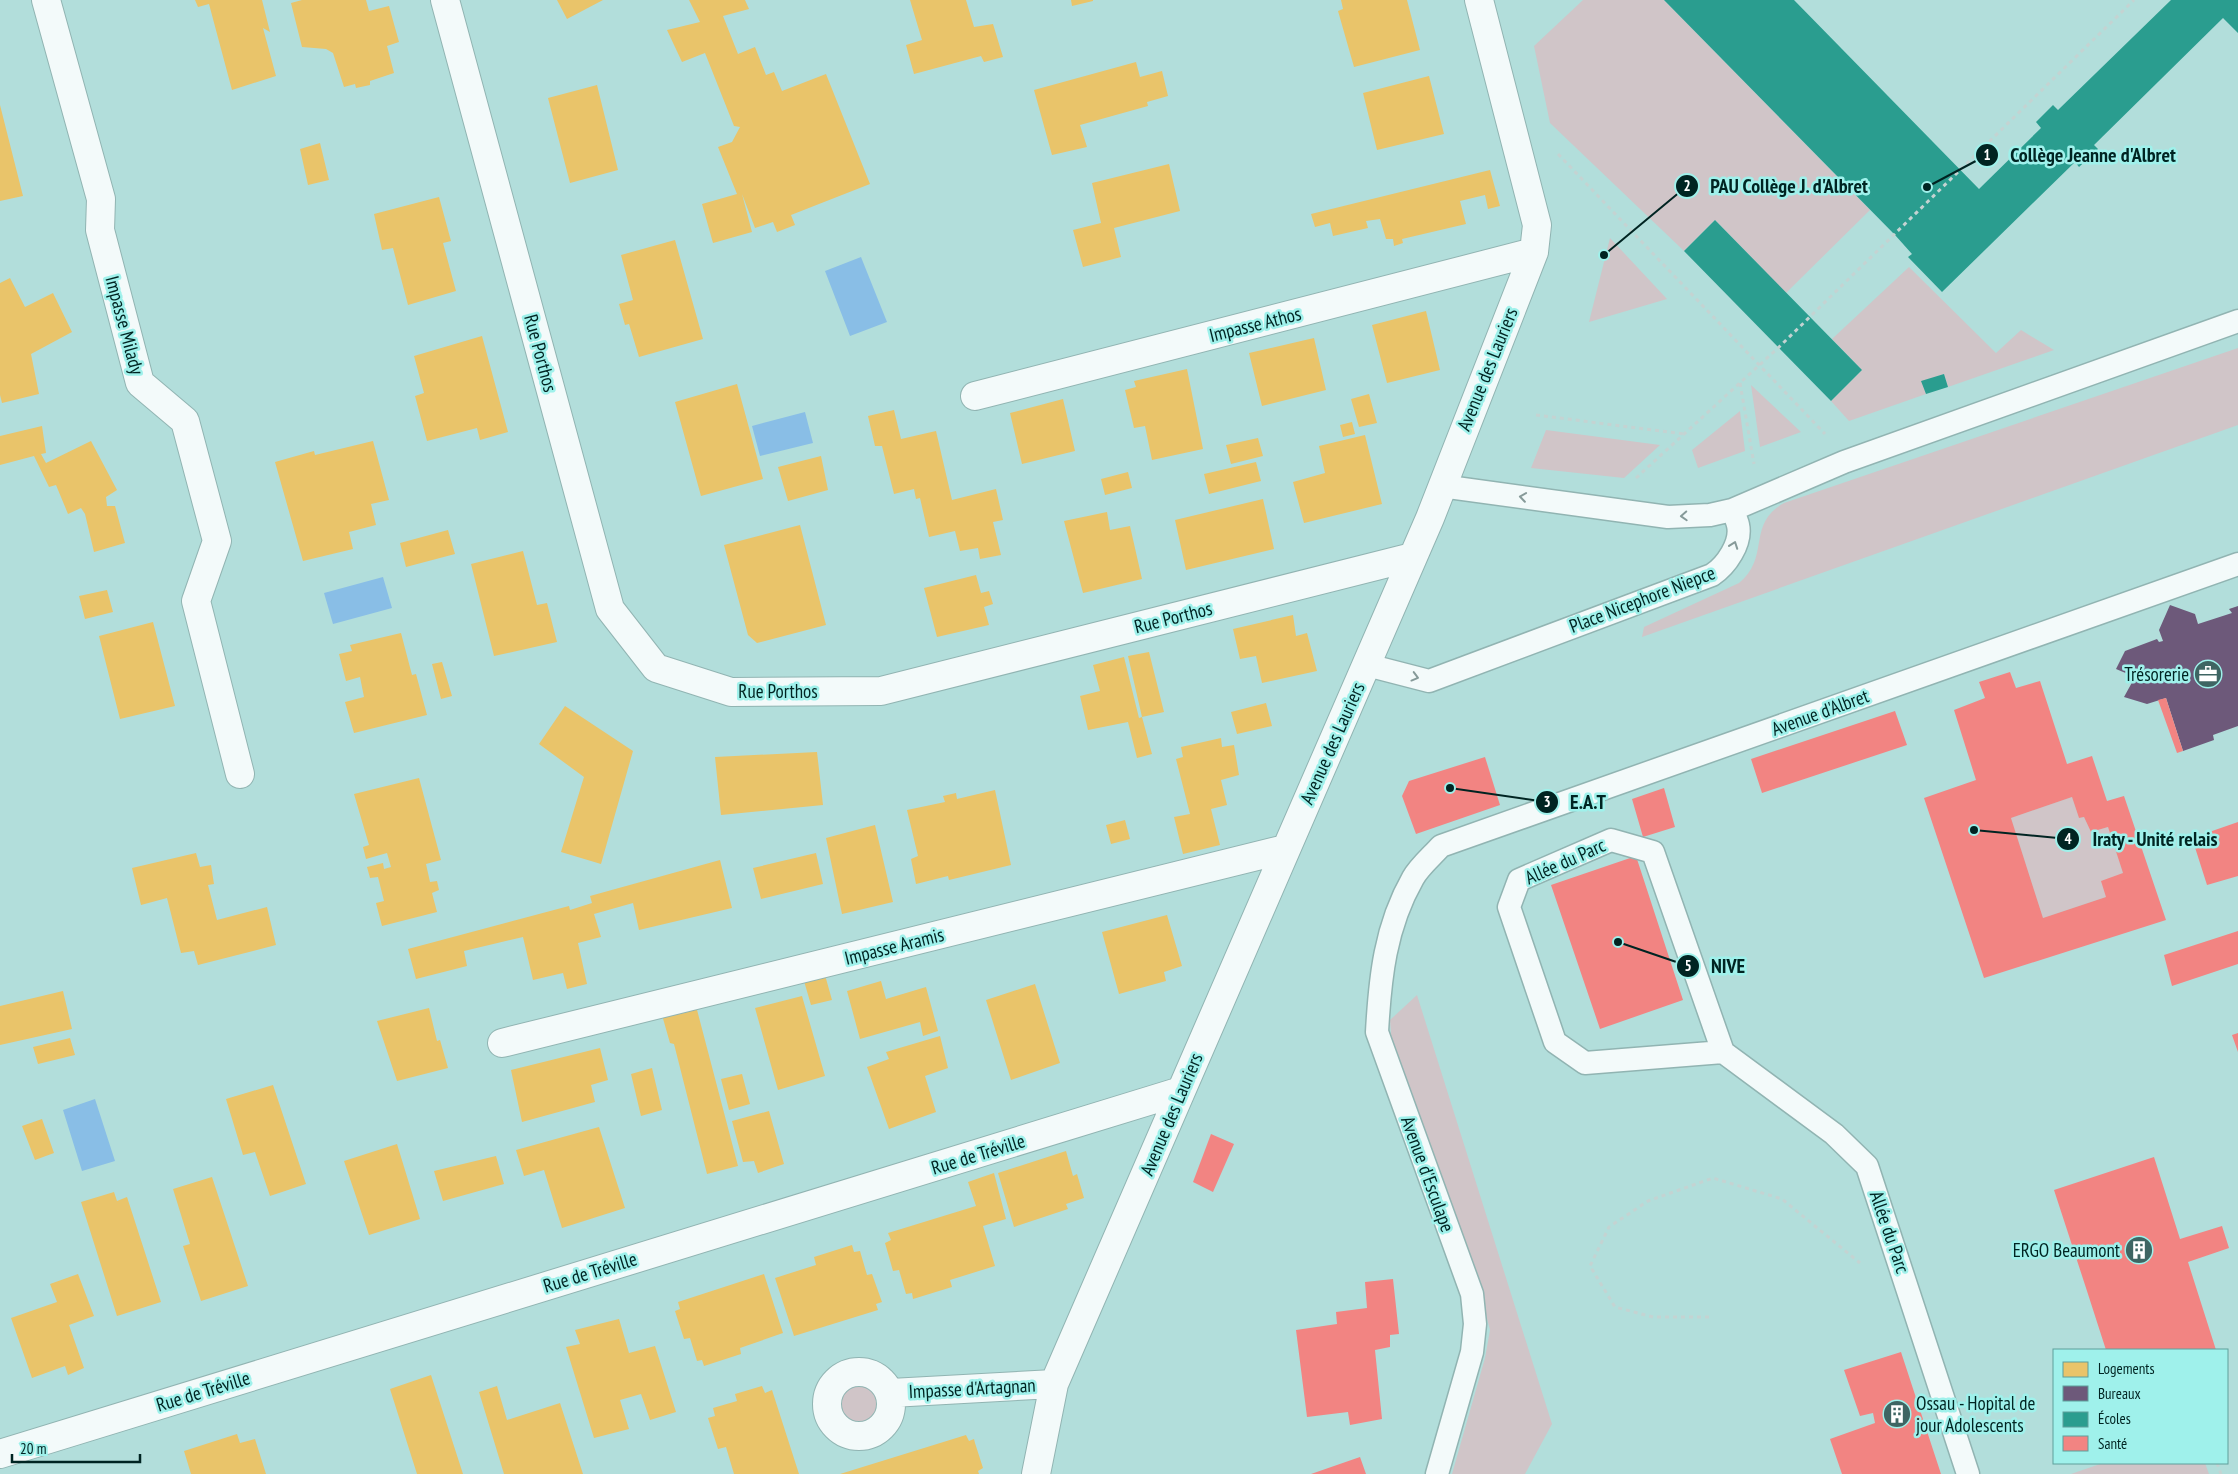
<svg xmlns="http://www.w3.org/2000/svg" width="2238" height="1474" font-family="'PT Sans Narrow',sans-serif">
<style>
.green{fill:#d0c5c8}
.water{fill:#89bee6}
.homes{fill:#e9c46a}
.offices{fill:#6d597a}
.schools{fill:#2a9d8f}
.health{fill:#f28482;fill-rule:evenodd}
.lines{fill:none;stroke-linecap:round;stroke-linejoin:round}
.lane-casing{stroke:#91b4b2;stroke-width:25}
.street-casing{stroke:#91b4b2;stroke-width:30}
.path{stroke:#c4d3d2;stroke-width:3;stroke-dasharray:4 4;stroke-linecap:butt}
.lane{stroke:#f3fafa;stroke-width:22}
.street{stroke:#f3fafa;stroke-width:28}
.oneway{stroke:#869a99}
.labels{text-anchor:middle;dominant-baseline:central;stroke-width:5;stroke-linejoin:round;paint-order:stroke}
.street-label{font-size:19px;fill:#002422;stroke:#9ff1eb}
.poi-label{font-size:19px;fill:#002422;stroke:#9ff1eb;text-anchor:end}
.leader{fill:none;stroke:#002422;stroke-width:2}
.callout-dot{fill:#002422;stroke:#9ff1eb;stroke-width:2}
.mark-label{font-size:15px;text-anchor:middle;font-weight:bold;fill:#fff}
.callout-label{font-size:20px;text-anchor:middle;font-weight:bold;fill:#002422;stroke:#9ff1eb;stroke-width:5;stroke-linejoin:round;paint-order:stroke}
</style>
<rect width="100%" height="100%" fill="#b2dedb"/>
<!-- green -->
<path class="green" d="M1583 0H1664L1870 210 1786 293 1715 220 1684 251 1550 123 1534 46Z
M1610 238 1667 299 1589 322Z
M1909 267 1996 353 2021 330 2054 350 1948 387 1944 374 1922 382 1926 394 1849 421 1831 401 1862 370 1832 339Z
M2238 348V425L1642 637 1644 627 1739 583C1771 557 1746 524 1784 503Z
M1751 385 1801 432 1760 447Z
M1740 411 1745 451 1698 468 1692 450Z
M1546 430 1660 445 1624 478 1531 468Z
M2072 797 2079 818 2084 817 2091 832 2108 827 2123 873 2106 897 2043 918 2011 818Z
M1417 995 1552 1424 1525 1474H1452L1485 1358 1490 1330 1483 1303 1392 1047 1390 1020Z
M837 1404a22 22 0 1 1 44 0a22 22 0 1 1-44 0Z
M2103 1463H2205L2209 1474H2071Z"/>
<!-- water -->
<path class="water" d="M861 257 887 322 850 336 825 271Z
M805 412 813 443 760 456 752 426Z
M383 577 392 608 333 624 324 593Z
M95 1099 115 1161 82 1171 63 1110Z"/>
<!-- homes -->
<path class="homes" d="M195 0H262L270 32 263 28 276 76 232 90 209 4 198 7Z
M302 0H366L369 11 389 6 399 42 387 46 394 73 370 81V85L356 88 355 84 344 87 333 53 326 49 302 47 291 3Z
M557 0H603L567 19Z
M689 0H745L749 9 723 16 738 54 755 47 766 75 774 72 782 91 826 74 870 184 791 215 795 225 777 232 773 222 755 228 742 194 752 232 713 243 702 204 737 194 718 147 732 142 740 127 734 126 705 53 682 62 667 30 700 22Z
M910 0H966L974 27 993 24 1003 57 984 62 981 56 914 74 906 45 922 40Z
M1071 0H1093V1L1072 6Z
M1341 0H1407L1420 50 1354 67 1338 11 1343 9Z
M1136 62 1140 77 1162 71 1168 96 1147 102 1148 106 1080 125 1087 147 1052 155 1034 90Z
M1429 76 1444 134 1377 150 1363 93Z
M597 85 618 170 570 183 548 98Z
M0 105 23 196 0 201Z
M320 143 329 180 308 185 300 149Z
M1169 164 1180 211 1114 228 1121 257 1083 267 1073 230 1101 223 1092 183Z
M1490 170 1500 206 1488 209 1485 195 1460 201 1466 224 1402 239 1403 243 1394 246 1393 239H1386L1380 219 1366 221 1368 228 1333 236 1330 223 1315 227 1311 214Z
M439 197 451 241 443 243 456 291 408 305 393 248 382 250 374 214Z
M675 240 703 339 639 357 629 324 625 325 619 304 633 300 621 255Z
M10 278 25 307 53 293 72 332 31 354 39 394 2 403 0 395V283Z
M1426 311 1440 370 1387 383 1372 325Z
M482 336 508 432 480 440 477 428 427 441 415 396 424 393 414 356Z
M1314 338 1326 390 1262 406 1249 353Z
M1187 369 1203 449 1152 460 1145 426 1134 428 1125 390 1136 387 1134 381Z
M737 384 763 479 701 496 675 402Z
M1369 394 1377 423 1359 427 1351 399Z
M1063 399 1075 451 1022 464 1010 413Z
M894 410 901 439 936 431 952 500 996 489 1003 520 993 522 1001 555 980 559 978 548 960 551 955 531 929 537 920 498 916 499 914 489 894 494 882 446H875L868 416Z
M1352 422 1355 434 1343 437 1340 425Z
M42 426 46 453 41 454 46 463 91 441 117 490 106 497 107 506H115L125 543 94 552 85 514 81 508 68 514 56 485 49 487 34 456 0 465V436Z
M1365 435 1382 504 1304 523 1293 482 1325 473 1319 446Z
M1258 438 1263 456 1231 464 1226 445Z
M373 441 389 500 371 504 376 525 349 532 353 549 303 561 275 462 314 451 315 455Z
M821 456 828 490 788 501 778 467Z
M1256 462 1261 481 1209 494 1204 474Z
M1128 472 1132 488 1105 495 1101 479Z
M1263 499 1274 549 1186 570 1175 520Z
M1107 512 1110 530 1130 526 1142 579 1083 593 1064 521Z
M800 525 826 625 757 643 748 635 724 545Z
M448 530 455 554 406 567 400 543Z
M523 551 537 605 547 603 557 642 494 656 471 564Z
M976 575 981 593 989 591 993 604 984 607 989 625 937 637 924 588Z
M107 590 113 612 85 619 79 596Z
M1293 615 1296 636 1307 633 1317 671 1262 683 1256 656 1240 659 1233 629Z
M153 622 175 706 120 719 99 636Z
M401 633 412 675 416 674 427 715 354 733 345 702 364 697 360 677 346 681 339 654 352 651 350 645Z
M1149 652 1164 712 1142 717 1128 656Z
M1124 657 1139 718 1142 717 1152 754 1137 758 1128 722 1088 730 1080 696 1100 691 1093 665Z
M442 662 452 696 441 699 432 664Z
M1266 703 1272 726 1237 734 1231 712Z
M565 706 633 751 601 864 561 852 584 777 539 744Z
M1221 738 1222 747 1234 745 1239 775 1221 780 1227 805 1211 809 1220 845 1183 854 1174 817 1190 814 1176 759 1183 757 1181 747Z
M817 752 823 805 721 815 715 757Z
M419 778 441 860 426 864 430 882 437 881 439 890 432 893 437 912 382 926 376 903 384 901 378 877 370 878 367 867 383 863 384 869 391 867 387 853 366 859 363 847 369 845 354 794Z
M995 790 1011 865 949 880 948 876 916 884 911 859 918 856 907 810 945 802 943 796 956 793 957 799Z
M1125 820 1130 839 1111 844 1106 825Z
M875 825 893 902 842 914 826 838Z
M196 853 200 867 211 865 214 884 208 885 217 920 267 907 276 945 198 965 194 951 181 953 167 898 141 905 132 868Z
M816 853 823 884 761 899 753 868Z
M720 860 732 908 639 930 633 903 594 914 601 937 578 943 587 984 567 989 563 973 533 980 523 937 464 951 467 966 416 979 408 949 569 906 570 910 592 903 590 896Z
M1167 915 1182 966 1164 972 1166 981 1119 994 1102 932Z
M825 975 832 1000 811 1005 804 981Z
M881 981 886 999 926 987 938 1031 923 1036 920 1022 860 1039 847 991Z
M1035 984 1060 1063 1011 1080 986 1000Z
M63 991 72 1029 0 1045V1006Z
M802 996 825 1076 778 1090 755 1008Z
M696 1006 738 1166 707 1174 674 1044 670 1043 662 1015Z
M429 1008 437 1041 440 1040 448 1068 397 1081 377 1021Z
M940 1036 948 1068 925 1076 936 1112 889 1129 867 1067 889 1059 886 1052Z
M70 1038 75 1055 38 1064 33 1047Z
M600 1048 608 1080 591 1085 595 1102 522 1122 511 1070Z
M652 1068 662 1110 641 1116 631 1074Z
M742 1074 750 1104 729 1110 721 1079Z
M273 1085 306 1184 270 1196 255 1152 243 1155 226 1099Z
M769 1111 784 1164 758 1173 754 1161 743 1162 732 1121Z
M42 1119 54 1153 35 1160 22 1126Z
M599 1127 625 1208 562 1228 544 1170 524 1176 516 1150Z
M397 1144 420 1219 369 1235 344 1161Z
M1066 1151 1073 1176 1077 1174 1084 1198 1066 1204 1068 1209 1014 1227 998 1173Z
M496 1156 504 1184 443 1201 434 1171Z
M994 1173 1006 1219 983 1226 995 1266 950 1280 952 1287 913 1299 912 1293 906 1294 899 1270 893 1271 885 1243 891 1240 888 1233 976 1206 968 1182Z
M212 1177 248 1286 201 1301 183 1246 190 1244 173 1189Z
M114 1192 117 1201 127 1197 161 1302 117 1316 81 1202Z
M852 1245 854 1252 860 1251 867 1275 872 1274 882 1302 876 1304 878 1310 794 1336 775 1278 816 1265 814 1257Z
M78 1274 94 1316 69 1325 84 1368 68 1375 65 1366 32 1378 11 1318 57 1302 50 1284Z
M764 1274 783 1333 740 1348 741 1354 704 1366 702 1360 697 1361 690 1338 684 1339 675 1311 680 1309 678 1302Z
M619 1319 629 1353 655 1346 676 1412 650 1420 641 1394 620 1400 629 1429 594 1438 566 1347 580 1344 575 1330Z
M431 1375 463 1474H417L390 1389Z
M497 1386 507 1420 560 1403 583 1474H504L479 1392Z
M762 1386 765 1393 772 1390 799 1474H734L726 1447 718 1449 708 1418 715 1416 713 1408 737 1401 735 1394Z
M237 1434 240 1443 255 1439 266 1474H191L184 1451Z
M966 1435 969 1441 974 1439 975 1443 983 1468 978 1471 979 1474H840Z"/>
<!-- offices -->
<path class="offices" d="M2170 605 2195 614 2198 624 2232 613 2229 609 2238 606V726L2213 735 2214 740 2183 751 2166 698 2147 704 2124 697 2135 677 2116 669 2125 651 2157 639 2159 642 2163 641 2159 630Z"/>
<!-- schools -->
<path class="schools" d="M1664 0H1794L1979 189 2041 128 2036 122 2053 105 2058 110 2171 0H2238V33L2223 18 2094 145 2098 149 2079 167 2075 162 1942 292 1908 257 1912 254 1895 235Z
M1715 220 1862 370 1831 401 1684 251Z
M1944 374 1948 387 1926 394 1921 381Z"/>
<!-- health -->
<path class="health" d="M2010 672 2016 688 2040 681 2067 764 2092 756 2107 801 2124 796 2166 920 1984 978 1924 798 1976 780 1954 710 1985 698 1979 682ZM2072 797 2079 818 2084 817 2091 832 2108 827 2123 873 2101 881 2106 897 2043 918 2011 818Z
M2166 698 2183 751 2177 753 2158 700Z
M1895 711 1907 745 1762 793 1751 759Z
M1485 757 1500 805 1416 834 1402 796 1409 781Z
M1664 788 1675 827 1643 837 1632 799Z
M2238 822V876L2207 885 2192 838Z
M1636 856 1683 1000 1600 1029 1551 885Z
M2238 931V964L2172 986 2164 955Z
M2238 1033V1052L2232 1035Z
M1211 1134 1234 1144 1213 1192 1193 1182Z
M2154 1157 2180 1239 2222 1226 2229 1248 2188 1262 2216 1350H2106L2087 1291 2054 1190Z
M1393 1279 1399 1334 1390 1335V1347L1375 1350 1382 1419 1350 1425 1348 1412 1307 1417 1296 1330 1337 1324 1336 1312 1367 1308 1365 1282Z
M1901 1352 1941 1474H1842L1830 1439 1875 1423 1873 1413 1860 1416 1844 1370Z
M1360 1457 1366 1474H1311Z"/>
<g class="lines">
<defs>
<path id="lane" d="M1441 486 1668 517 1710 515 1732 510 1844 462 2238 321
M1367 665 1429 681 1712 575C1726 566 1742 543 1738 525 1737 520 1734 514 1732 510
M1723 1052 1585 1063 1555 1042 1509 907 1519 880 1611 840 1653 852 1723 1052 1834 1134 1867 1166 1968 1474
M1437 1474 1472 1352 1475 1324 1472 1294 1377 1032C1380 978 1385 927 1413 878 1419 867 1432 856 1441 846L2238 564"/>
<path id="street" d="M46 0 101 199 100 230 140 383 185 421 217 541 196 601 240 774
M445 0 610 609 656 668 731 692 881 691 1412 557
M975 396 1534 252
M502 1043 1285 849
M827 1404a32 32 0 1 1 64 0a32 32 0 1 1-64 0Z
M891 1393 1054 1384
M0 1454 1181 1091
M1036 1474 1054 1384 1430 518 1534 252 1537 225 1479 0"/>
</defs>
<!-- lane casing -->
<use href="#lane" class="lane-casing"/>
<!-- street casing -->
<use href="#street" class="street-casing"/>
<!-- path -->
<path class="path" d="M1558 154 1825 434
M1740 383 1754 464
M1536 415 1684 434
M1636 478 1778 348 2134 0
M1709 1317H1653L1615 1307 1590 1266 1609 1227 1648 1201 1713 1178 1782 1199 1860 1263
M2217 1463 2221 1474"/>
<!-- lane -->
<use href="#lane" class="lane"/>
<!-- street -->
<use href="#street" class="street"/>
</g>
<!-- one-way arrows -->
<defs><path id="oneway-chevron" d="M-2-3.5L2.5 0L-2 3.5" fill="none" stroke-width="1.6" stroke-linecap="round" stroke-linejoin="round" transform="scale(1.25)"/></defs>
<g class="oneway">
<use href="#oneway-chevron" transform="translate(1523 497) rotate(-172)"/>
<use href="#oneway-chevron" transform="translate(1684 516) rotate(177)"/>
<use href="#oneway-chevron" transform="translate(1734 545) rotate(-70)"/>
<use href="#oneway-chevron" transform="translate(1415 677) rotate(15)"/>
</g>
<!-- icons -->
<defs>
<symbol id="office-disc" viewBox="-11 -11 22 22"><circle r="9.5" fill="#3e6563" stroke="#9ff1eb"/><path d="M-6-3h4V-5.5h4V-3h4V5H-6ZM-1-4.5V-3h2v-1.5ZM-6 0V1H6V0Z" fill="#fff"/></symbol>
<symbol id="building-disc" viewBox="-11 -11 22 22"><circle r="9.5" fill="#3e6563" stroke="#9ff1eb"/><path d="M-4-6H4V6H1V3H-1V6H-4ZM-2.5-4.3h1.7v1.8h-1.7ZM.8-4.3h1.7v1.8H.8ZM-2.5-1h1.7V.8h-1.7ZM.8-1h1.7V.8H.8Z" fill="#fff"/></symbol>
</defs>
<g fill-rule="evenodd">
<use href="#office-disc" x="2192" y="658" width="32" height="32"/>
<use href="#building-disc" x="2123" y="1234" width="32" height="32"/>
<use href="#building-disc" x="1881" y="1398" width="32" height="32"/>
</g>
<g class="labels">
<!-- street labels -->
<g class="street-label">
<text transform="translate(1255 324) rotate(-14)">Impasse Athos</text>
<text transform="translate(125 325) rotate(75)">Impasse Milady</text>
<text transform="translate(541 353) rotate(75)">Rue Porthos</text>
<text transform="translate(1487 369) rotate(-68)">Avenue des Lauriers</text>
<text transform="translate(1642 599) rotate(-21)">Place Nicephore Niepce</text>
<text transform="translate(1173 617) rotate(-14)">Rue Porthos</text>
<text x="778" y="691">Rue Porthos</text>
<text transform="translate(1820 712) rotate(-20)">Avenue d'Albret</text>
<text transform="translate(1332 743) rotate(-66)">Avenue des Lauriers</text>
<text transform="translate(1565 861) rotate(-24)">Allée du Parc</text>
<text transform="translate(894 946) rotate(-14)">Impasse Aramis</text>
<text transform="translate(1171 1114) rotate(-67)">Avenue des Lauriers</text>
<text transform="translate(978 1154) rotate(-17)">Rue de Tréville</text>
<text transform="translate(1428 1174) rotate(70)">Avenue d'Esculape</text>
<text transform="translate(1890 1232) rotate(71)">Allée du Parc</text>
<text transform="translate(590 1272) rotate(-17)">Rue de Tréville</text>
<text transform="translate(972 1388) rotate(-3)">Impasse d'Artagnan</text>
<text transform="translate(203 1391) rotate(-17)">Rue de Tréville</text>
</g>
<!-- poi labels -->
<g class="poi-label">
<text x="2189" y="674">Trésorerie</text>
<text x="2120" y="1250">ERGO Beaumont</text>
<text x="1916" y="1403" text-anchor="start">Ossau - Hopital de<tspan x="1916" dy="22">jour Adolescents</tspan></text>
</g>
</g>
<!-- callouts -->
<path class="leader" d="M1927 187L1987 155M1604 255L1687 186M1450 788L1547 802M1974 830L2068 839M1618 942L1688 966"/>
<g class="callout-dot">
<circle cx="1927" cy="187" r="5"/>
<circle cx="1604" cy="255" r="5"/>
<circle cx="1450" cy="788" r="5"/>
<circle cx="1974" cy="830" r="5"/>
<circle cx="1618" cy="942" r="5"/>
<circle cx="1987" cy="155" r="12"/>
<circle cx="1687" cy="186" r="12"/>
<circle cx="1547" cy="802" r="12"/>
<circle cx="2068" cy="839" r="12"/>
<circle cx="1688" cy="966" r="12"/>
</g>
<g class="mark-label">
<text x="1987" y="160">1</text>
<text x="1687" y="191">2</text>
<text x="1547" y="807">3</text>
<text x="2068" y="844">4</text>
<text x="1688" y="971">5</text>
</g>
<g class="callout-label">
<text x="2093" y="162">Collège Jeanne d'Albret</text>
<text x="1789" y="193">PAU Collège J. d'Albret</text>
<text x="1588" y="809">E.A.T</text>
<text x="2155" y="846">Iraty - Unité relais</text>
<text x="1728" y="973">NIVE</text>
</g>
<!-- legend -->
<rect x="2053" y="1349" width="175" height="115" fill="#9ff1eb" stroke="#5f9f9b"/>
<rect x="2063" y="1362" width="25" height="15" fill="#e9c46a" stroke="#5f9f9b"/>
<text x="2098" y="1374" font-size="15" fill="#002422">Logements</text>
<rect x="2063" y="1386" width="25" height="15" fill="#6d597a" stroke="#5f9f9b"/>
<text x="2098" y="1399" font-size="15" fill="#002422">Bureaux</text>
<rect x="2063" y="1412" width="25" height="15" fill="#2a9d8f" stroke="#5f9f9b"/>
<text x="2098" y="1424" font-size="15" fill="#002422">Écoles</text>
<rect x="2063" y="1436" width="25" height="15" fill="#f28482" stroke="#5f9f9b"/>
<text x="2098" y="1449" font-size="15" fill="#002422">Santé</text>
<!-- scale -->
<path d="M12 1454v8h128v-8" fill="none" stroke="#002422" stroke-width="2.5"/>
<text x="20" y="1454" font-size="15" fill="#002422" stroke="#9ff1eb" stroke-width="4" paint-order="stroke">20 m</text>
</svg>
